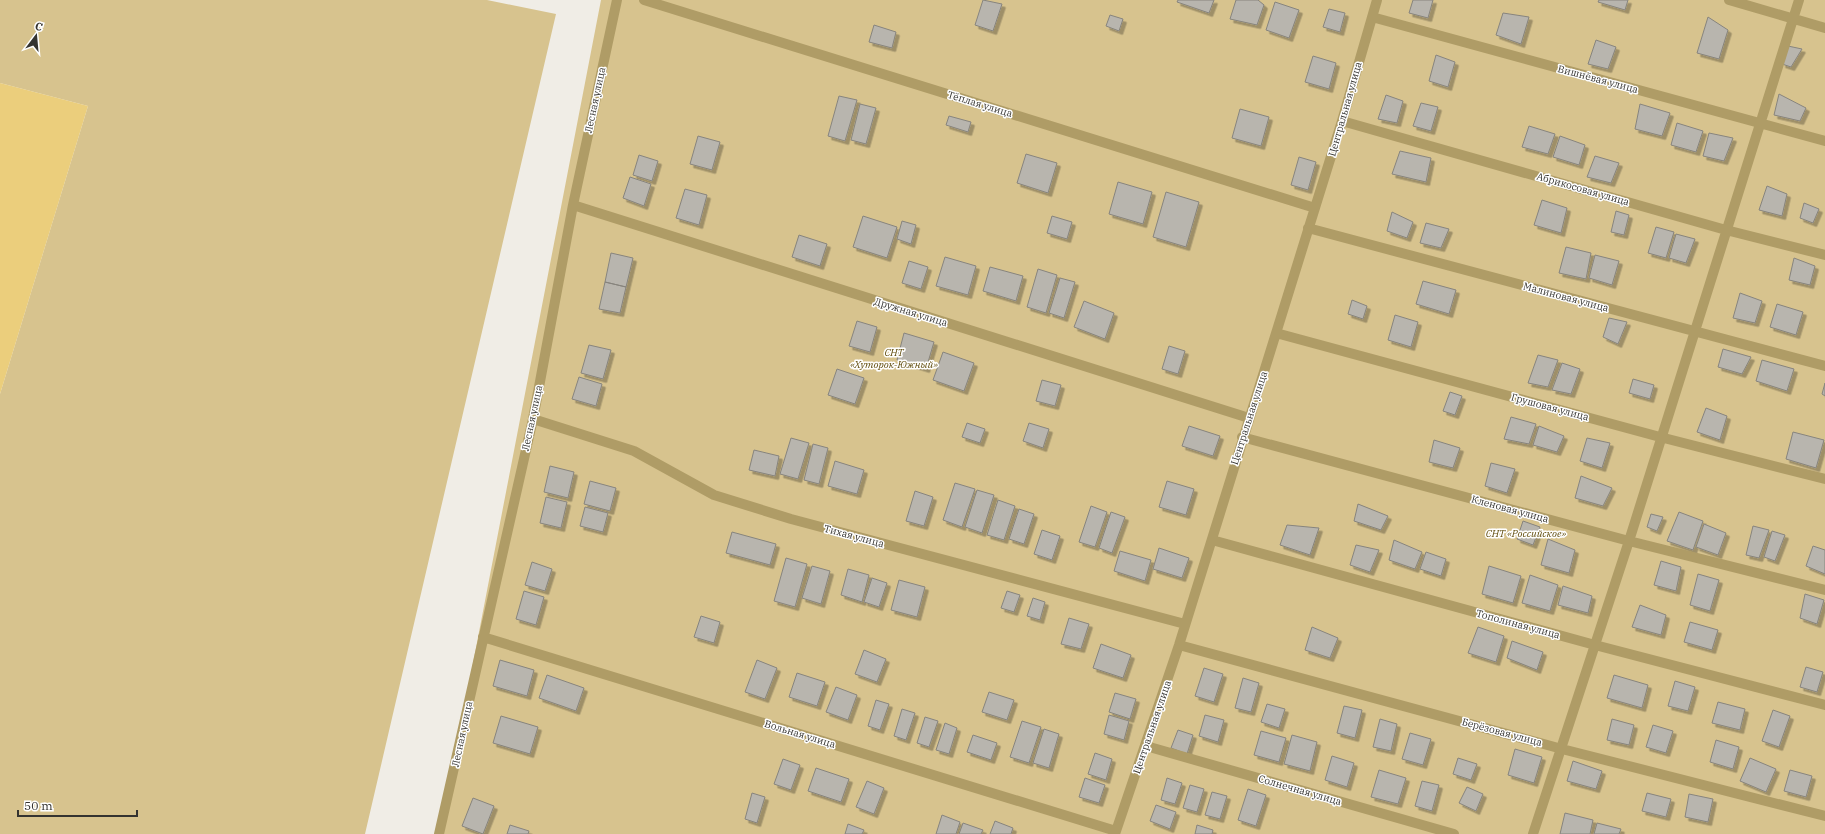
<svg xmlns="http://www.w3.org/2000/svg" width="1825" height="834" font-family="'IBM Plex Serif',serif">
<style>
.green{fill:#d7c38e}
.water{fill:#ebce7c}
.building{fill:#b8b5ae;stroke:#87847d;filter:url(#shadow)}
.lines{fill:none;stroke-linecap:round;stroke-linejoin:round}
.street{stroke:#af9c66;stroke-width:10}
.labels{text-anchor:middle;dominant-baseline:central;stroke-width:3;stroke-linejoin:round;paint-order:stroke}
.street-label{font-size:10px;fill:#343330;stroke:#fff}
.park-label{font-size:10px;font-style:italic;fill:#614d0d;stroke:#fff}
</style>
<defs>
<filter id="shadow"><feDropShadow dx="3.5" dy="3.5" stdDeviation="0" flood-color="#0004"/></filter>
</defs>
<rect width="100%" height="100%" fill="#f0ede6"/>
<!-- green -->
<path class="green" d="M0 0H487L556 14 365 834H0V394L88 106 0 83Z
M601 0H1825V834H440Z"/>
<!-- water -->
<path class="water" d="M0 83 88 106 0 394Z"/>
<!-- building -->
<path class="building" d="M983 0 1002 4 993 31 975 25Z
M1178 0H1214L1209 13 1177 2Z
M1236 0H1258L1264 5 1257 25 1230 19Z
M1413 0H1433L1428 18 1409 13Z
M1599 0H1628L1625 10 1598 2Z
M1275 2 1299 10 1289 38 1266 30Z
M1329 9 1345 13 1340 32 1323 27Z
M1503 13 1529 17 1521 44 1496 35Z
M1110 15 1123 19 1119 31 1106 26Z
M1708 17 1728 30 1719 59 1697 53Z
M874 25 896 32 892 48 869 42Z
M1596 40 1616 47 1608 69 1588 64Z
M1788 46 1802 49 1791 67 1782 64Z
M1436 55 1455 62 1448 87 1429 81Z
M1313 56 1336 63 1329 89 1305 82Z
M1779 94 1806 108 1800 121 1774 115Z
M1386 95 1403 101 1397 123 1378 119Z
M839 96 857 100 845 141 828 136Z
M1421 103 1438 107 1431 131 1413 126Z
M860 104 876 108 866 144 851 140Z
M1640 104 1670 113 1662 136 1635 129Z
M1240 109 1269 117 1261 146 1232 138Z
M949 116 971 122 968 132 946 125Z
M1677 123 1703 131 1696 152 1671 145Z
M1529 126 1555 134 1548 154 1522 147Z
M1709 133 1733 138 1724 161 1703 156Z
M698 136 720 142 712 170 690 164Z
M1560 136 1585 145 1579 165 1553 157Z
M1400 151 1431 158 1426 182 1392 174Z
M1026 154 1057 163 1048 193 1017 183Z
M639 155 658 161 652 181 633 175Z
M1595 156 1619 163 1611 183 1587 177Z
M1299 157 1316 162 1308 190 1291 185Z
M630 177 651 184 644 206 623 198Z
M1118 182 1152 192 1143 224 1109 214Z
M1767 186 1787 194 1782 216 1759 210Z
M685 189 707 195 699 225 676 218Z
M1166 192 1199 202 1186 247 1153 237Z
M1542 200 1567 208 1561 233 1534 225Z
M1804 203 1819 209 1813 223 1800 218Z
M1616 211 1629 215 1624 235 1611 232Z
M1392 212 1413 222 1407 238 1387 231Z
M863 216 897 227 887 258 853 247Z
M1052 216 1072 222 1067 239 1047 233Z
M902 221 916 225 911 244 897 239Z
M1426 223 1449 229 1441 248 1420 243Z
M1656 227 1674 232 1666 258 1648 253Z
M1676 234 1695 239 1686 263 1669 258Z
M799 235 827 244 820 266 792 257Z
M1566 247 1591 253 1586 279 1559 273Z
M611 253 633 258 626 287 605 282Z
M1595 255 1619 261 1612 285 1589 278Z
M945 257 976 266 968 295 936 286Z
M1794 258 1815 266 1810 285 1789 280Z
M909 261 928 267 921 289 902 283Z
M990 267 1023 276 1016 301 983 291Z
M1038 269 1057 275 1046 313 1027 307Z
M1060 278 1075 282 1064 318 1049 313Z
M1423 281 1456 290 1449 314 1416 304Z
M605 282 626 287 620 313 599 309Z
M1740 293 1762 301 1755 323 1733 318Z
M1352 300 1367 306 1363 319 1348 314Z
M1084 301 1114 313 1105 339 1074 327Z
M1777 304 1803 312 1796 335 1770 327Z
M1395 315 1418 322 1411 347 1388 340Z
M1609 318 1627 322 1618 344 1603 337Z
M857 321 877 327 870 352 849 346Z
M904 333 934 342 926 369 897 360Z
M589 345 611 350 603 379 581 373Z
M1169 346 1185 351 1178 374 1162 369Z
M1723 349 1751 357 1742 374 1718 367Z
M943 352 974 363 964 391 933 380Z
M1538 355 1558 360 1548 387 1528 383Z
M1762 360 1794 369 1787 391 1756 381Z
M1562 363 1580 369 1571 394 1552 390Z
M837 369 864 378 855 404 828 395Z
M579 377 602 384 596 406 572 399Z
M1633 379 1654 385 1650 399 1629 393Z
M1042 380 1061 385 1055 406 1036 401Z
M1825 383V396L1822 394Z
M1450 392 1462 396 1455 415 1443 411Z
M1706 408 1727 416 1720 440 1697 432Z
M1511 417 1536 424 1529 444 1504 439Z
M967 423 985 429 980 443 962 437Z
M1029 423 1049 429 1043 448 1023 441Z
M1189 426 1220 436 1213 456 1182 446Z
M1539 426 1564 436 1557 452 1533 445Z
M1793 432 1824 440 1816 468 1786 459Z
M791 438 809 443 798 479 780 474Z
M1587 438 1610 443 1602 468 1580 461Z
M1434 440 1460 448 1453 468 1429 462Z
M813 444 828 448 819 484 804 480Z
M754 450 779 456 775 476 749 470Z
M835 461 864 470 857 494 828 486Z
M1491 463 1515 469 1507 493 1485 486Z
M550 466 574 472 568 498 544 492Z
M1581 476 1612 488 1603 506 1575 498Z
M590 481 616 488 610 511 584 504Z
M1167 481 1194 489 1186 515 1159 507Z
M955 483 975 489 962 527 943 520Z
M977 490 994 495 982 533 965 527Z
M915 491 933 497 924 526 906 521Z
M546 497 567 502 561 528 540 523Z
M998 500 1015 506 1004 540 987 535Z
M1358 504 1388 516 1381 530 1354 521Z
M1091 506 1107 512 1095 547 1079 542Z
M585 507 608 513 603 532 580 526Z
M1019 509 1034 514 1024 544 1009 539Z
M1111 512 1125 517 1112 553 1099 548Z
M1679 512 1703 521 1693 550 1667 541Z
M1651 514 1663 517 1657 531 1647 527Z
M1523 521 1540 527 1533 545 1517 539Z
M1704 524 1726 533 1718 555 1696 547Z
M1287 525 1319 528 1310 555 1280 545Z
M1753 526 1769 530 1759 558 1746 555Z
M1042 530 1060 536 1052 560 1034 554Z
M1772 531 1785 535 1775 561 1764 557Z
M732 532 776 544 770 565 726 553Z
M1548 539 1575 550 1569 573 1541 565Z
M1394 540 1422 552 1415 569 1389 560Z
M1356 545 1379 550 1370 572 1350 565Z
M1813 546 1825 550V574L1806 566Z
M1159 548 1189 558 1182 578 1153 569Z
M1120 551 1151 560 1145 581 1114 571Z
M1426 552 1446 559 1441 576 1420 569Z
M786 558 807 564 795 607 774 601Z
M1661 561 1681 567 1676 591 1654 585Z
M532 562 552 569 545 591 525 585Z
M812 566 830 571 821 604 802 598Z
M1489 566 1521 576 1513 603 1482 594Z
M848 569 869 575 862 602 841 595Z
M1698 574 1719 580 1710 611 1690 605Z
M1530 575 1558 585 1550 611 1522 603Z
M872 578 887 583 879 607 864 602Z
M899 580 925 587 917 617 891 610Z
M1563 586 1592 596 1588 613 1558 605Z
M524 591 544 597 536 625 516 619Z
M1007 591 1020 595 1014 612 1001 608Z
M1805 594 1824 600 1817 624 1800 618Z
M1033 598 1045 602 1040 620 1027 616Z
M1640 605 1666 615 1661 635 1632 627Z
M701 616 720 622 714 643 694 637Z
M1069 618 1089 624 1081 649 1061 644Z
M1690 622 1718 630 1712 650 1684 642Z
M1312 627 1338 638 1330 658 1305 650Z
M1478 627 1504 636 1496 662 1468 653Z
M1512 641 1543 652 1537 670 1507 658Z
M1101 644 1131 655 1123 678 1093 668Z
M864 650 886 659 877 682 855 674Z
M500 660 534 670 527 696 493 686Z
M757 660 777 668 765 699 745 692Z
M1806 667 1823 672 1817 692 1800 687Z
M1204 668 1223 674 1214 702 1195 696Z
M797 673 825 682 817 706 789 697Z
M547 675 584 688 576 711 539 698Z
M1614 675 1648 685 1642 708 1607 698Z
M1243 678 1259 683 1251 712 1235 708Z
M1675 681 1695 687 1688 711 1668 706Z
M836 687 857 695 848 720 826 712Z
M989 692 1014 700 1007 720 982 712Z
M1115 693 1136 699 1130 719 1109 712Z
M876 700 889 704 880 730 868 726Z
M1718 702 1745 709 1740 730 1712 723Z
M1267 704 1285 709 1279 728 1261 722Z
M1344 706 1362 710 1355 738 1337 733Z
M902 709 915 713 906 740 894 736Z
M1773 710 1790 716 1779 747 1762 741Z
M1109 715 1129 721 1124 740 1104 734Z
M1205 715 1224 720 1218 742 1199 736Z
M501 716 538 727 530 754 493 743Z
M925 717 938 721 929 747 917 743Z
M1380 719 1397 724 1391 751 1373 747Z
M1612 719 1634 725 1629 745 1607 740Z
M1022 721 1041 727 1029 763 1010 757Z
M945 723 957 728 949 754 936 750Z
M1653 725 1673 731 1666 753 1646 747Z
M1044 729 1059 734 1049 768 1033 763Z
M1178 730 1193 735 1187 754 1171 748Z
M1261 731 1286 738 1279 762 1254 755Z
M1410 733 1431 739 1423 765 1402 759Z
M973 735 997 743 991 760 967 752Z
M1292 735 1317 742 1310 771 1284 764Z
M1716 740 1739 747 1733 769 1710 762Z
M1515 749 1542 757 1534 783 1508 775Z
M1095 753 1112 759 1106 780 1088 774Z
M1332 756 1354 763 1347 787 1325 780Z
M1458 758 1477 764 1471 780 1453 774Z
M1750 758 1776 769 1766 792 1740 781Z
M783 759 800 765 791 790 774 784Z
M1573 761 1602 771 1596 789 1567 781Z
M816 768 849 779 841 802 808 791Z
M1379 770 1406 778 1398 804 1371 797Z
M1790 770 1812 776 1806 797 1784 791Z
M1085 778 1105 785 1099 803 1079 797Z
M1167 778 1182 783 1175 804 1161 800Z
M867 781 884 788 874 814 856 807Z
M1422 781 1439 785 1432 811 1415 806Z
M1190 785 1204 789 1197 812 1183 808Z
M1467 787 1483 794 1476 811 1459 803Z
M1248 789 1266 795 1256 826 1238 820Z
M1212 792 1227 796 1220 819 1205 815Z
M752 793 765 797 757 823 745 819Z
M1647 793 1671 799 1666 817 1642 811Z
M1689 794 1713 799 1708 822 1685 817Z
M473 798 494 806 483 834 462 826Z
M1156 805 1176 812 1170 829 1150 821Z
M1565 813 1593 820 1590 834H1560Z
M942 815 960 822 956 834H936Z
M995 821 1013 828 1011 834H990Z
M963 823 983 830 981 834H959Z
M1597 823 1621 829 1619 834H1594Z
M848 824 864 830 862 834H845Z
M510 825 529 831 528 834H507Z
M1197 825 1213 830 1212 834H1195Z"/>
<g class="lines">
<!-- street -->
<path class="street" d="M644 0 1315 208
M1729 0 1825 28
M1372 17 1825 141
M1342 121 1726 230 1825 255
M573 205 1249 418
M1308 228 1825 366
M1276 333 1660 437 1825 479
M533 419 634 451 714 495 791 519 1185 624
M1242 437 1629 541 1825 590
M1212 540 1595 645 1825 705
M483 637 1116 831
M1179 645 1562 749 1825 816
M1146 746 1454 834
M439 834 533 419 573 205 617 0
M1115 834 1179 645 1342 121 1377 0
M1533 834 1629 541 1799 0"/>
</g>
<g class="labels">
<!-- street labels -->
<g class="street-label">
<text transform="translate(1598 79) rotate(15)">Вишнёвая улица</text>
<text transform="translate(595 100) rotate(-78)">Лесная улица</text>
<text transform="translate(980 104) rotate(17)">Тёплая улица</text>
<text transform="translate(1345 109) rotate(-74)">Центральная улица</text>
<text transform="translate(1583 189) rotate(16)">Абрикосовая улица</text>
<text transform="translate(1566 297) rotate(15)">Малиновая улица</text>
<text transform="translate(911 312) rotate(17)">Дружная улица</text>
<text transform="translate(1550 407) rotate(15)">Грушовая улица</text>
<text transform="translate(532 418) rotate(-78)">Лесная улица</text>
<text transform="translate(1249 418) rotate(-72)">Центральная улица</text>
<text transform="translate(1510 509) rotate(15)">Кленовая улица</text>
<text transform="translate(854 536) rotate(15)">Тихая улица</text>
<text transform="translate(1518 624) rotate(15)">Тополиная улица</text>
<text transform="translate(1152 727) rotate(-71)">Центральная улица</text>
<text transform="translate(1502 732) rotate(15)">Берёзовая улица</text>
<text transform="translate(462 734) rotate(-78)">Лесная улица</text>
<text transform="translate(800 734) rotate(17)">Вольная улица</text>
<text transform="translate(1300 790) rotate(16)">Солнечная улица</text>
</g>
<!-- park labels -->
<g class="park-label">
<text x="894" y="352">СНТ<tspan x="894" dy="12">«Хуторок-Южный»</tspan></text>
<text x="1526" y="533">СНТ «Российское»</text>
</g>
</g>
<!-- north arrow -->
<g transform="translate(36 36) rotate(16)" stroke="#ffffff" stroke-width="3" paint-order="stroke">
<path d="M0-3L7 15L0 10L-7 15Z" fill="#343330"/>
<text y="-6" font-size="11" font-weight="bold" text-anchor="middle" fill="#343330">С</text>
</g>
<!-- scale -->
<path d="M18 810v6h119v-6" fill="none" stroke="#343330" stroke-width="2"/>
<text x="24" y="810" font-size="12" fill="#343330" stroke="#ffffff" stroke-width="3" paint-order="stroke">50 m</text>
</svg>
